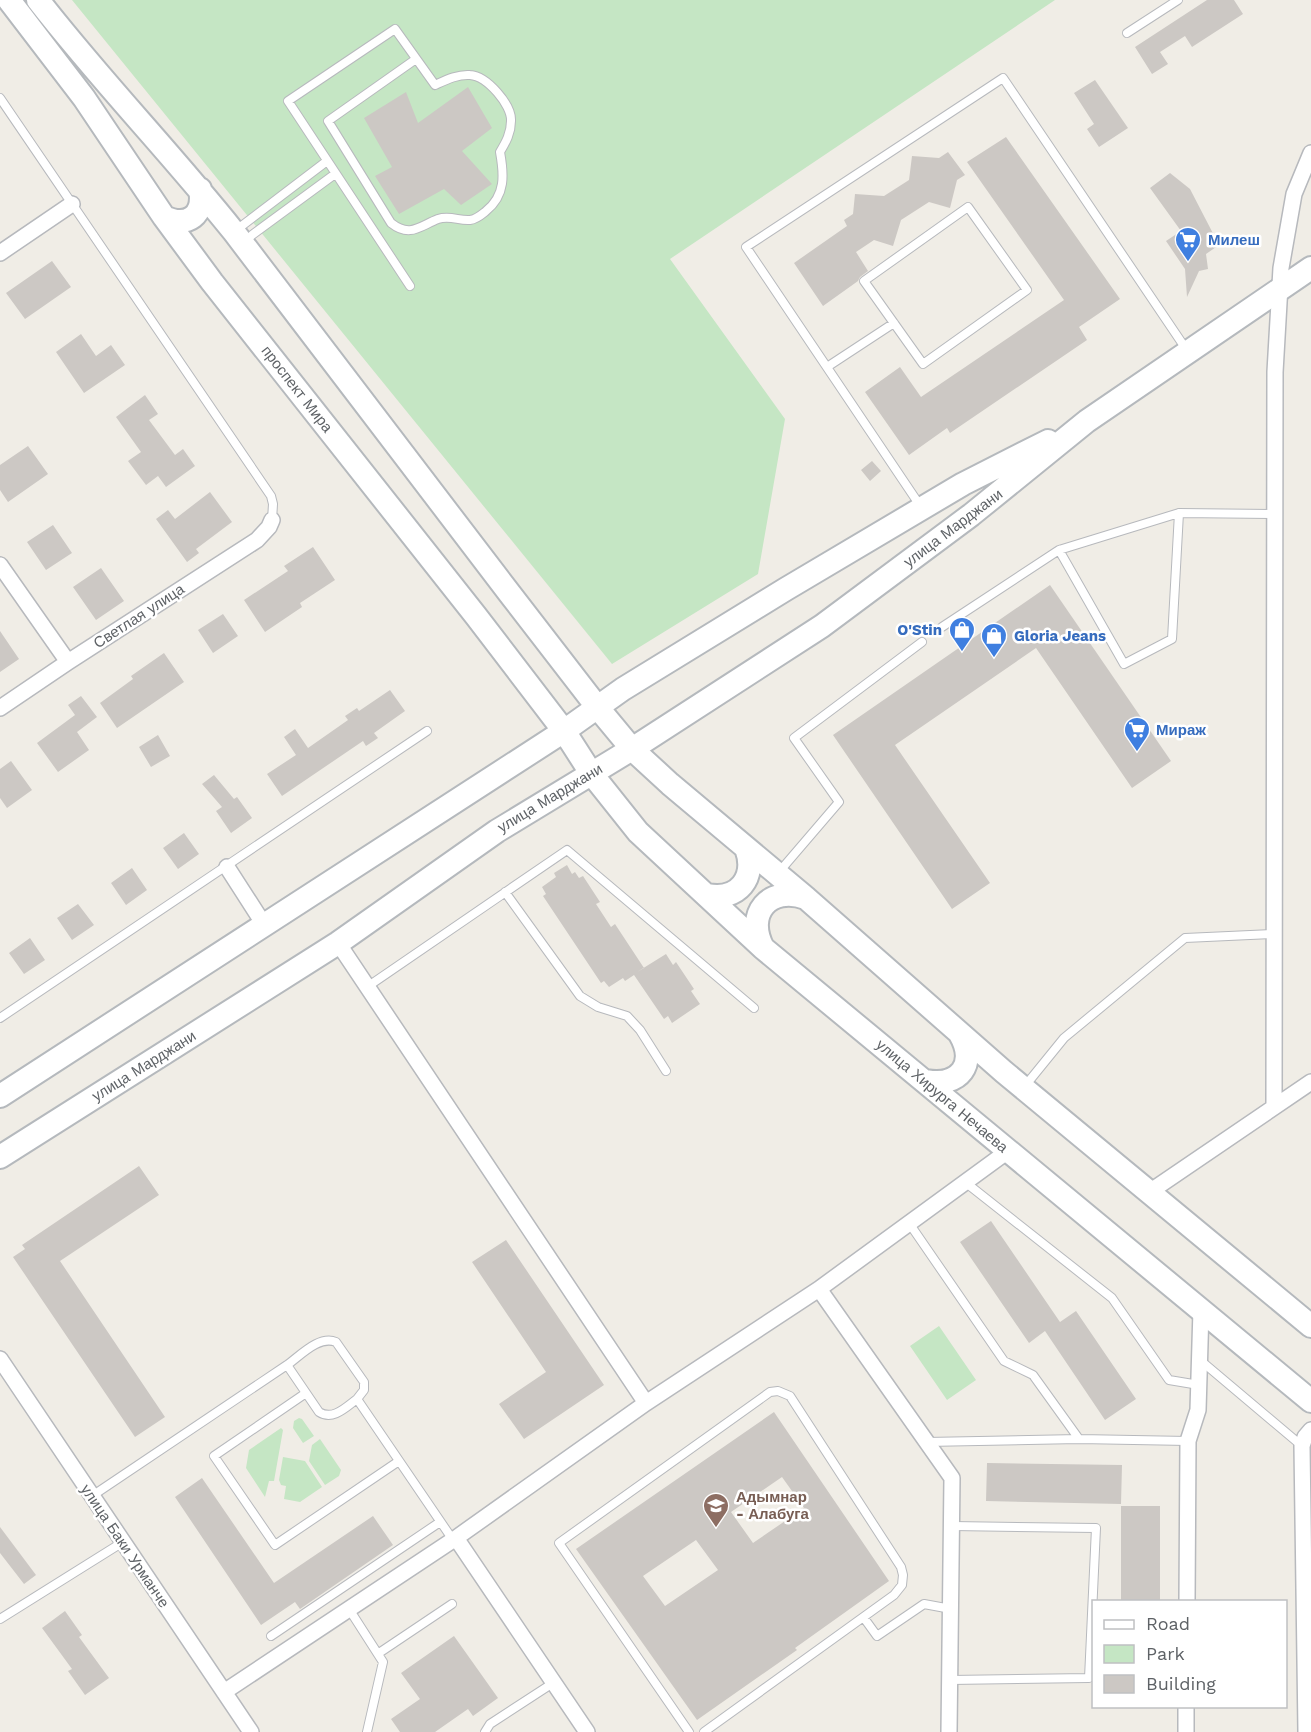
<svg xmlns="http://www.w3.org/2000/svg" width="1311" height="1732" font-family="'Work Sans',sans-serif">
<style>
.green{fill:#c5e6c4}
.building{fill:#ccc8c4;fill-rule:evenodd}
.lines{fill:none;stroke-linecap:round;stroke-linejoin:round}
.lane-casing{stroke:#b7b9bd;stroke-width:10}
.street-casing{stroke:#b7b9bd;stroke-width:18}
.secondary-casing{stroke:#b5b9bd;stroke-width:26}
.lane{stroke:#fff;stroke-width:8}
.street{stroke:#fff;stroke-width:15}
.secondary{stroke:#fff;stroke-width:22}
.labels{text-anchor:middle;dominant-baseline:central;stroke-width:5;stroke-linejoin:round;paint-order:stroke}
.shop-label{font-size:15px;font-weight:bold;fill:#366cbe;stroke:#fff;text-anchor:start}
.street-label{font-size:15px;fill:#5e6266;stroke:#fff}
.education-label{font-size:15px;font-weight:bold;fill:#785e54;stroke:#fff;text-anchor:start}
</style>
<rect width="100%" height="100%" fill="#f0ede6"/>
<!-- green -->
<path class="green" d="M72 0H1055L670 259 785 419 758 574 612 664Z
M939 1326 976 1380 947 1400 910 1346Z
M299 1418 302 1419 314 1436 303 1443 293 1428 294 1421Z
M281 1428 283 1430 274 1481H269L265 1497 246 1468 249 1450Z
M320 1439 341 1470 339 1476 325 1485 309 1461 312 1445Z
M283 1457 305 1461 322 1487 300 1502 284 1499 286 1486 281 1485 279 1480Z"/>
<!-- building -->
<path class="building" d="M1207 0H1234L1243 14 1192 47 1185 36 1160 52 1168 64 1152 74 1135 47Z
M1095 80 1128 128 1099 147 1087 129 1094 124 1074 93Z
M468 87 492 128 462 151 492 184 461 205 444 189 399 214 375 176 392 167 364 118 406 92 418 123Z
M1006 137 1120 299 1079 327 1087 340 950 433 947 428 909 455 865 392 900 367 921 397 1064 300 967 162Z
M948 152 965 175 957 180 950 208 929 202 901 220 893 246 874 240 856 252 868 271 860 277 858 281 823 306 794 263 847 226 844 220 853 214 855 194 884 196 909 180 912 156 939 158Z
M1170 173 1190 189 1219 245 1206 254 1208 269 1199 271 1187 297 1185 269 1166 241 1181 231 1150 188Z
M52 261 71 287 25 319 6 293Z
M81 334 96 356 111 345 125 365 84 393 56 352Z
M145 395 158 414 149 420 175 455 183 449 195 466 166 487 158 476 146 485 128 461 141 452 116 417Z
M28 446 48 474 8 502 0 490V465Z
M872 461 881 471 870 481 861 470Z
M210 492 232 522 196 549 199 553 187 562 156 519 168 510 175 519Z
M53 525 72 553 46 570 27 542Z
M313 547 335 580 300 603 302 607 265 632 244 600 288 571 284 566Z
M101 568 124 601 96 620 73 587Z
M1050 585 1171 761 1132 788 1036 648 895 745 990 883 952 909 833 735Z
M223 614 238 636 213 653 198 630Z
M0 631 19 659 0 672Z
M164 653 184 682 117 728 100 703 133 679 131 676Z
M390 690 405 711 374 733 378 738 366 746 363 741 282 796 267 774 296 755 284 737 295 729 308 748 348 720 345 716 357 708 359 711Z
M81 696 97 717 77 732 89 750 58 772 37 743 75 715 68 705Z
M158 735 170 756 151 767 139 747Z
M11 761 32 790 7 808 0 798V769Z
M214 775 234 799 237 797 252 818 231 833 216 811 222 807 202 784Z
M184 833 199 854 178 869 163 848Z
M567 865 572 874 575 872 579 878 583 876 600 902 596 904 611 927 615 924 644 968 637 972 666 954 673 965 676 962 694 989 691 991 700 1004 672 1023 668 1016 664 1019 634 975 625 981 623 978 609 987 604 981 601 983 543 896 546 894 542 887 556 877 554 873Z
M132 868 147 890 126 905 111 883Z
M78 904 94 925 72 940 57 918Z
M30 938 45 960 24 974 9 953Z
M139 1166 159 1195 60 1261 165 1417 135 1437 13 1257 25 1249 22 1245Z
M991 1221 1060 1322 1076 1311 1136 1399 1105 1420 1045 1331 1029 1343 960 1242Z
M506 1240 604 1385 524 1439 499 1404 546 1372 472 1262Z
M774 1412 889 1581 795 1648 797 1650 697 1720 576 1549ZM782 1477 804 1508 753 1543 731 1512ZM696 1540 718 1570 665 1606 643 1576Z
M987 1463 1122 1465 1121 1504 986 1501Z
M202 1478 274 1583 373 1516 393 1545 300 1609 295 1602 261 1625 175 1497Z
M1121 1506H1160V1602H1121Z
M0 1527 36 1575 24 1584 0 1553Z
M65 1611 82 1635 79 1637 109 1678 85 1695 68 1671 72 1669 42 1628Z
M454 1636 498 1698 473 1716 468 1709 435 1732H400L391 1719 420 1699 401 1673Z"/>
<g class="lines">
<defs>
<path id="lane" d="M1127 33 1178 0
M0 98 271 496 273 504 272 520
M968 207 1027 290 923 364 864 281Z
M235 231 327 161
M244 243 252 235 335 174
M410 286 288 101 395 29 435 85C446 80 458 74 470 75 487 76 512 105 511 121 511 133 506 142 500 152 504 174 506 195 486 211 481 215 477 219 470 220 459 221 450 215 438 219 420 226 410 238 391 223L328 121 416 59
M827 367 894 323
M921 507 746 247 1003 78 1186 349
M1059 550 1179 513
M942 627 1059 550 1124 664 1172 639 1179 513 1275 514
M779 872 839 802 794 738 922 642
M505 892 580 996 598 1007 627 1016 640 1030 666 1071
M367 987 567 850 754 1008
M0 1018 427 731
M1025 1086 1064 1038 1185 938 1274 934
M965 1182 1112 1298 1169 1380 1199 1385
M909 1223 1004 1361 1033 1375 1079 1439
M1200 1360 1302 1446
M306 1393 214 1456 275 1545 399 1461
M357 1399 364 1390V1382L336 1342C319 1335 300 1356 287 1365L319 1412C333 1421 346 1407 357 1399L453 1540
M926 1442 1079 1439 1188 1441
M92 1496 287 1365
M349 1609 383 1662 367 1732
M864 1618 877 1636 924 1604 951 1609
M0 1619 123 1542
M271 1636 440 1522
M379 1653 452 1604
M950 1680 1089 1678 1096 1528 952 1526
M485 1732 490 1724 553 1683
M689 1732 559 1543 770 1392 778 1391 790 1396 901 1567 903 1575 902 1585 894 1595 704 1732"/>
<path id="street" d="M0 253 72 204
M0 565 68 662
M0 708 68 662 257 540 269 527 272 520
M227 867 265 926
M338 943 646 1403
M1274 1107 1275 372 1281 268 1294 194 1311 153
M1148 1193 1311 1082
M819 1289 952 1478 949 1732
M0 1359 251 1732
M456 1538 587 1732
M1187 1602 1188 1441 1198 1410 1201 1310
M224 1692 456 1538 646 1403 819 1289 1008 1151
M1186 1732V1706
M1306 1732 1302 1446 1305 1437 1311 1430"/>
<path id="secondary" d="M9 0 84 98 164 217 212 282 476 616 564 731 591 773 638 832 763 948 1311 1401
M38 0C100 80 171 153 234 232L510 594 598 708 632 749 670 784 806 898 1004 1072 1311 1326
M164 217C188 228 205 215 200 189
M707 895C738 901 757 878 746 848
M763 948C745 914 769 885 806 898
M926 1081C960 1087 977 1064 960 1034
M0 1096 564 731 623 689 786 589 963 484 1048 441
M0 1157 338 943 497 831 632 749 822 626 971 515 1087 421 1311 268"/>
</defs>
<!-- lane casing -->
<use href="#lane" class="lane-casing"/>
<!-- street casing -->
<use href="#street" class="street-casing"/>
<!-- secondary casing -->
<use href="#secondary" class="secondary-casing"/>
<!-- lane -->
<use href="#lane" class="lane"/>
<!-- street -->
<use href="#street" class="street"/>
<!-- secondary -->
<use href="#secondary" class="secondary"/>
</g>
<!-- icons -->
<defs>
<symbol id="supermarket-pin" viewBox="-11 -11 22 30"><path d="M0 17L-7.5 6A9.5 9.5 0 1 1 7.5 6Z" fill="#3f7fe0" stroke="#fff"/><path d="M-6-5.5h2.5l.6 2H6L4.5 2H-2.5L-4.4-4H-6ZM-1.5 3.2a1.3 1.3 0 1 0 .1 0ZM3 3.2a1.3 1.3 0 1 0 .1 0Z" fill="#fff"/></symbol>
<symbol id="shop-pin" viewBox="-11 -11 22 30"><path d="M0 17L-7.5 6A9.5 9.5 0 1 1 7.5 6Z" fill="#3f7fe0" stroke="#fff"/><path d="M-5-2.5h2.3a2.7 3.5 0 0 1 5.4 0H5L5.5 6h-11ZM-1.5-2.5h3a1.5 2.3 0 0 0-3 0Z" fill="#fff"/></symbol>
<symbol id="school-pin" viewBox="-11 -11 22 30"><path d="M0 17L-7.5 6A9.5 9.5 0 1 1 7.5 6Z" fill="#8d6e63" stroke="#fff"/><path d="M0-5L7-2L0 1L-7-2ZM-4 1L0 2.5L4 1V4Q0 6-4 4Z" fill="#fff"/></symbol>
</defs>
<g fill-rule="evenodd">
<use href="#supermarket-pin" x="1173" y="225" width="30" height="40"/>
<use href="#shop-pin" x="947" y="615" width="30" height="40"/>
<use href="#shop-pin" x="979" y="621" width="30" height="40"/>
<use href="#supermarket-pin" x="1122" y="715" width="30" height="40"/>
<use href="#school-pin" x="701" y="1491" width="30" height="40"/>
</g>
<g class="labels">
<!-- shop labels -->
<g class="shop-label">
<text x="1208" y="240">Милеш</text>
<text x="942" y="630" text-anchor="end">O'Stin</text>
<text x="1014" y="636">Gloria Jeans</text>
<text x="1156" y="730">Мираж</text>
</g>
<!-- street labels -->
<g class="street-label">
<text transform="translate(297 389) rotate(52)">проспект Мира</text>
<text transform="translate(953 528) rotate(-37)">улица Марджани</text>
<text transform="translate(139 616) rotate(-33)">Светлая улица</text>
<text transform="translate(550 798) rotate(-31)">улица Марджани</text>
<text transform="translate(144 1066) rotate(-32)">улица Марджани</text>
<text transform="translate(942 1096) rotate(40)">улица Хирурга Нечаева</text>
<text transform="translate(125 1546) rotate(56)">улица Баки Урманче</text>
</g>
<!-- education labels -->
<g class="education-label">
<text x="736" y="1497">Адымнар<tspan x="736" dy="17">- Алабуга</tspan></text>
</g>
</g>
<!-- legend -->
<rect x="1092" y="1600" width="195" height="108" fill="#ffffff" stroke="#bfc0c2" stroke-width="1.5"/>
<rect x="1104" y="1620" width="30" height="9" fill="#ffffff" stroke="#bfc0c2" stroke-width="1.5"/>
<text x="1146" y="1630" font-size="18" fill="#5e6266">Road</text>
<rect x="1104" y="1645" width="30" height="18" fill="#c5e6c4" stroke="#bfc0c2" stroke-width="1.5"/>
<text x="1146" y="1660" font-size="18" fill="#5e6266">Park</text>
<rect x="1104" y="1675" width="30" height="18" fill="#ccc8c4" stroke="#bfc0c2" stroke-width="1.5"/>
<text x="1146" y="1690" font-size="18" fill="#5e6266">Building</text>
</svg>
